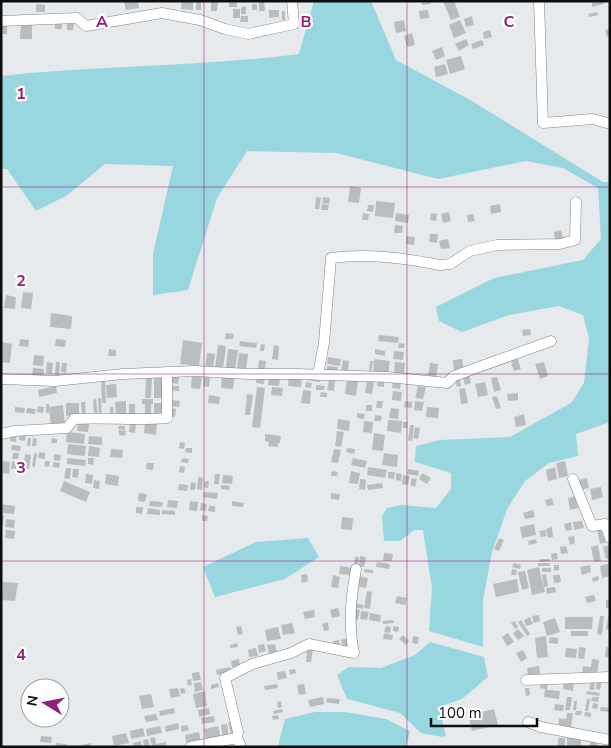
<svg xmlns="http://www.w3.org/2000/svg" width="611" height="748" font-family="'Nunito Sans',sans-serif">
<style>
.water{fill:#98d6e0}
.building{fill:#babdc0}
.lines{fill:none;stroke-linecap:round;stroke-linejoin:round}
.minor-casing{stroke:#808386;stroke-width:11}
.minor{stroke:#fff;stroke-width:10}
.grid{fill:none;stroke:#921e7c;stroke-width:1;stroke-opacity:0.55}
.grid-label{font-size:16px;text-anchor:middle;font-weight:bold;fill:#921e7c;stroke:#fff;stroke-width:4.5;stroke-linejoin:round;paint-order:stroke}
</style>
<rect width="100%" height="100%" fill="#e6eaed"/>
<!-- water -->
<path class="water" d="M314 1H371L396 60 472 101 603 182H610V422L576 434 578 456 549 463 525 481 507 509 492 552 483 600V647L429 631 432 588 423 530H414L400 541H384L382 516 387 508 401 505 436 508 451 489V473L415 462 416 446 440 440 510 437 571 403 584 383 589 338 583 315 559 306 509 315 462 332 439 321 436 307 494 278 583 260 601 239 598 188 563 168 526 161 438 179 336 153 247 151 217 198 188 290 153 295V254L173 166 105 164 66 196 36 211 7 169H1V76C100 65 200 67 299 54Z
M308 538 319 557 285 579 215 597 203 567 256 542Z
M430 642 484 657 488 677 462 699 439 707 446 736 442 737 421 733 400 713 347 699 337 675 349 667 381 668 415 655Z
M315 712H345L386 719 410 731 406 747H279V742L285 719Z"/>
<!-- building -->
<path class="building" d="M127 1H138L139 8 126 10 124 2Z
M182 1H193V10L181 9Z
M196 1H201V10H196Z
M211 1H218L217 11H211Z
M229 1H237V7H229Z
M259 1H264L265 11H259Z
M422 1H430L431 4 422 5Z
M443 1H454L460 17 451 20Z
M598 1H603L604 4 592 7V3Z
M36 4 45 5V12H36Z
M252 4H257V10H252Z
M246 6V14H241V7Z
M233 9H240V18H233Z
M269 10H279V17L269 18Z
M428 10 429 18 420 19 419 11Z
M282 11H285V20H282Z
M597 12 598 15 589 17 588 14Z
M241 16H248V22H240Z
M472 16 474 25 466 27 464 19Z
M404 20 406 31 396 33 394 22Z
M460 20 466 33 454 38 449 25Z
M67 21 74 22 73 30H67Z
M21 23 32 24V39H20Z
M55 23H62V29H55Z
M1 24H7V34H1Z
M610 29V37H607L605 30Z
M490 30 492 37 484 39 483 32Z
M412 33 415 45 407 47 404 36Z
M466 39 469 45 459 51 455 44Z
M482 40 484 45 473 49 471 44Z
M442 47 445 56 436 60 432 51Z
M461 56 465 69 450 74 446 60Z
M445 64 448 74 436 77 434 67Z
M350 186 361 188 359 203 348 202Z
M316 197 321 198 319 209H315Z
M323 197 330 198 329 204 322 203Z
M376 201 395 203 393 218 375 216Z
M322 204 329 205 328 210H321Z
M500 204 501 212 491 214 490 206Z
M368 205H374L373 212 367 211Z
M449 212 451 221 443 223 441 214Z
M363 213 369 214 368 220H362Z
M396 213 409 215 408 223 395 221Z
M431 213 437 214 436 221 430 220Z
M473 214 475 221 468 222 467 215Z
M395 225 403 226 402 233H394Z
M561 230 563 238 555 240 554 232Z
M430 234H438L437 243 429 242Z
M406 236 415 237 414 245 406 244Z
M448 239 450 248 441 249 439 241Z
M23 292 33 293 31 309 21 308Z
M6 295 16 297 15 309 4 308Z
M51 313 72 316 71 329 50 327Z
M530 329 531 335 523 336 522 330Z
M226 333 234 334 233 339H225Z
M379 335 399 337 398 343 378 341Z
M20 339 29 340 28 347 19 346Z
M56 339 66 340 65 347 55 346Z
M183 340 202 343 199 366 180 364Z
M240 341 257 343 256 348 239 346Z
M1 342 12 344 10 363 1 362Z
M399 343 405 344 404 348H398Z
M261 344 265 345 264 351H260Z
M218 345 226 346 223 369 215 368Z
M274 345 279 346 278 360 272 359Z
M109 349 116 350V356H108Z
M228 349 238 350 235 369 226 368Z
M375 349 385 351V356L375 354Z
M394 351 404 352 403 360 393 359Z
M207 353 215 354 213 369 205 368Z
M239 353 248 354 246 370 237 369Z
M34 355 44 356 43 366 33 365Z
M328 357 341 359 340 366 327 364Z
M517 357 521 369 514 371 510 359Z
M374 359 390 361 388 375 373 373Z
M462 359 464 372 454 373 453 360Z
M259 360 266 361 265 370 258 369Z
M343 360 349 361 348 371 341 370Z
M370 361H373L371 373H369Z
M47 362 53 363 52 374 46 373Z
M56 362H60L59 375H55Z
M395 362 405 363 404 375 394 374Z
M544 362 548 376 540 379 535 364Z
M62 363H67L66 373 61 372Z
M430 363 438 364 436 378 428 377Z
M327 366 338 367 337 373 327 372Z
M33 368 44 369 43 379 32 377Z
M169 373 180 374 178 384 168 382Z
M469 374 471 383 465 385 462 375Z
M222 375 235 377 233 389 221 388Z
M257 375 265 376 264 384 256 383Z
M289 375 302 377 301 387 288 386Z
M192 376 202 377 200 389 191 388Z
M204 376 210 377 209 387 203 386Z
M306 376 321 377 320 382 305 380Z
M146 377H152L151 398H145Z
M269 377 280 379 279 386 268 385Z
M497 377 501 390 494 392 491 378Z
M101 378H105L106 403H102Z
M154 378H165V398H154Z
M347 378 358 379 356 396 345 394Z
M460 378 461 386 457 387 455 379Z
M329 380 335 381 334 391 327 390Z
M367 380 374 381 372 394 365 393Z
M378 381 384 382V387L377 386Z
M393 381 401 382 400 389 392 388Z
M306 382 312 383 311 388 305 387Z
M485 382 488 395 478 397 475 384Z
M116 384 117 397 107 398 106 385Z
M316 385 325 386 324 390H316Z
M56 386 57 393 39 397 38 390Z
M171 386H179V391L170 390Z
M418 386 426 387 423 399 415 398Z
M257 387 265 388 260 428 252 427Z
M272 387 283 388 282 396 271 395Z
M465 388 468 403 461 404 459 389Z
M303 390 311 391 310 404 301 403Z
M393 391 402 392 401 401 392 400Z
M321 392 327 393V397H320Z
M518 393V400L508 401 507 394Z
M247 394 253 395 250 415H245Z
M209 395 220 397 219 404 208 403Z
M497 396 501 408 496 409 492 397Z
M98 398H101L102 416 99 417Z
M96 399 98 415 94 416 93 400Z
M142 399H153V404H151V417H145V404H142Z
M171 400 180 401 179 407 170 406Z
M126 401V417H116L115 402Z
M377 401H383L382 408H376Z
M405 401 412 402V408L404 407Z
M415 401 424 402 422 411 414 410Z
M81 402H85L86 416H82Z
M66 403H79V415L66 416Z
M154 403H165V416H154Z
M46 404H49V413H46Z
M129 404H135V417H129Z
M63 405 65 426 51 427 49 407Z
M366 405H372V411H366Z
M38 406 44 407 43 413 37 412Z
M15 407 25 408 24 413 15 412Z
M110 407H113L114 416 110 417Z
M427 407 439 408 438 418 426 417Z
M27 408 36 409 35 414 26 413Z
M171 408 176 409 175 417 170 416Z
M391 408 399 409 398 419 389 418Z
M357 413 365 414 364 419 357 418Z
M524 414 526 425 516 427 514 417Z
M375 415 382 416 381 421H374Z
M338 419 350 421 349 431 337 429Z
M388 420 402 421 401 433 387 431Z
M364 421 373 422 372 433 363 432Z
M145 422 157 423 156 435 144 433Z
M403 422H408L407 428H403Z
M78 423 89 424 88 432 77 431Z
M130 423 136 424 135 433 129 432Z
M410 425H414L412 441 408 440Z
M119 426H125V430L118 429Z
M415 427 420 428 418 439 413 438Z
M119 430 126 431 125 436 119 435Z
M337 431 344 432 341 447 335 446Z
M11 432 17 433 16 442 10 441Z
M67 432 85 434 84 444 66 442Z
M20 433H26L25 441 19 440Z
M374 433 385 435 383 451 372 450Z
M265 434 281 436 280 443H278V447L268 446 269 442 265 441Z
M89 436 102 437V445L88 444Z
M28 438H31L30 446H27Z
M33 438 37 439 36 446H32Z
M52 438 57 439V443H51Z
M180 442 185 443 184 449 179 448Z
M68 444 86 446 85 456 67 454Z
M12 445 21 446 20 451 11 450Z
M89 446 100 448 99 457 88 456Z
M186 448H192V453L185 452Z
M347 448 355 449 354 454 346 452Z
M111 449 123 450 122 458 110 457Z
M334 449 341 450 338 463 331 462Z
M39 452 45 453V459L38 458Z
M13 453H19L18 459H12Z
M34 453 37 454 35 467 32 466Z
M384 453 398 455 397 467 382 465Z
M25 454 31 455 29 469H24Z
M54 454 61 455 60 461 54 460Z
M67 458 86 460 85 466 67 464Z
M88 458H94L93 465 88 464Z
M182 458 189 459 188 463 181 462Z
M353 458 367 461 365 468 351 465Z
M3 461 10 462 9 474 2 473Z
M12 461 16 462V469H11Z
M45 461H50L49 467 44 466Z
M565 461 568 476 559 478 556 463Z
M53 462 60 463 59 468 53 467Z
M147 463H154L153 470 146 469Z
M180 466 185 467 184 473 179 472Z
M368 467 387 470 385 478 367 475Z
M555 467 557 479 548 481 546 470Z
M66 468H71L70 479 64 478Z
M73 469H79L78 478 72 477Z
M408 469 419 471 418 476 407 474Z
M332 471 338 472 337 476H331Z
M351 471 360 473 358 484 349 483Z
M388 472H395L394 479 388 478Z
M396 473 402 474 401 481 396 480Z
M422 473 431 478 427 484 419 479Z
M86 474 93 475 92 484 85 483Z
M106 474 119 476 118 486 105 484Z
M215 474H220L219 484H214Z
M223 475 233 476 232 484 222 483Z
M403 475 410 476 408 485 402 484Z
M198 477 203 478 202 490 197 489Z
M412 478 417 479 415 487 410 485Z
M587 478 589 488 580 490 578 480Z
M360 479 366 480 365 490 359 489Z
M94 480 100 481 99 489 93 488Z
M64 481 90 492 86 502 60 491Z
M205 481H209L208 488 204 487Z
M191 482 196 483 195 490H190Z
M382 483 383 488 368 490 367 485Z
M179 484 188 485 187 491 178 490Z
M221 485 230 486 229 490 221 489Z
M601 487 603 497 592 500 590 489Z
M204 492 218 493 217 499 203 497Z
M139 493 147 494 145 502 138 501Z
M331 493 340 494 339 500 331 499Z
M575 496 578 508 570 510 568 498Z
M552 498 554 505 547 506 545 500Z
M168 500 178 501 177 508 167 507Z
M150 501 163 502 162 507 149 506Z
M190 501 198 502 197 511 189 510Z
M232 501 244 503 243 507 232 506Z
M201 503 207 504 206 511 200 510Z
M1 504 15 506 14 514 1 513Z
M209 506H215V512L208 511Z
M136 507H143L142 514 136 513Z
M148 508 160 510V515L147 514Z
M162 510 175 511V515L162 514Z
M533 510 535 517 525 519 523 513Z
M1 515H4L3 526H1Z
M202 515 208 516 207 521H202Z
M342 517 353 518 352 530 341 529Z
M6 519 15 520 14 528 5 527Z
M582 521 584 528 574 530 573 522Z
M571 522 572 530 566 531 564 524Z
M534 524 536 535 522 538 520 527Z
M552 527 553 537 548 538 546 529Z
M605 529 608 542 600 544 597 530Z
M6 530 15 531 14 539 5 538Z
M545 530 547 536 541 537 539 531Z
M574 536 575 543 570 545 568 537Z
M499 538 504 540 499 551 494 549Z
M536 539 537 543 529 545 528 541Z
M598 545 601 561 594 562 591 547Z
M610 545V558L606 559 603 547Z
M566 546 568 553 561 554 560 547Z
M384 553 393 554 392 561H383Z
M557 553 558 559 552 560 551 554Z
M360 556 366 557 364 567 359 566Z
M355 557H359L358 565 354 564Z
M540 559H550V561L540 562Z
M377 562 390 564 389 569 376 567Z
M514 563 521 565 520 569 512 567Z
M538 563H550V566H538Z
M610 563V576L602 578 600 566Z
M554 565H559V570L554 571Z
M590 565 591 572 582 575 580 567Z
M340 566 353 568 352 575 339 574Z
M539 567 545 592 532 595 527 570Z
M542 568H551V572H542Z
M364 569 373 570V573L364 572Z
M512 569 517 570 516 575H511Z
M525 571 529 588 522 590 518 572Z
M307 574 308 581 302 583 301 575Z
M546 574 548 586 544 587 542 575Z
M333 575 340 577 338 588 331 587Z
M553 575H560L561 582 554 583Z
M358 576 368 578 366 588 356 586Z
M598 576 599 580 593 582 592 578Z
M517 579 519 592 496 597 493 584Z
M3 582 18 583 15 601 1 600Z
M555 587 556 592 547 594 546 588Z
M367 591 372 592 370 609 364 608Z
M594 595 596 601 587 603 585 597Z
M397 596 407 598 405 605 395 603Z
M606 600H610V608H606Z
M354 603 363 605V609L353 607Z
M338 608 340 616 332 618 330 610Z
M355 609 360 610 358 620 353 619Z
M314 610 315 617 305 619 303 612Z
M361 611 369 612 367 620 360 619Z
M370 613 381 615 380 622 369 620Z
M609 613H610V630L606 629Z
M539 615 540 621 534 623 532 616Z
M600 616H604L602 635 597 634Z
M530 617 533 624 526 626 524 620Z
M565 617H593L592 629H565Z
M555 618 560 632 547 636 543 622Z
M393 620 394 623 383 624V621Z
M521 620 530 634 527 636 518 622Z
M515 621 518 627 515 629 511 623Z
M328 622 329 630 324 631 322 624Z
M292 623 295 633 283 635 281 625Z
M241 626 243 634 238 635 236 627Z
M386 626 391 627 390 633 384 632Z
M393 626 399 627 398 632 393 631Z
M278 627 281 639 267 641 265 630Z
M518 629 524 636 518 640 513 633Z
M571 631H588V636H571Z
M384 633 393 635 392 640 383 639Z
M508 633 514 642 507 646 502 637Z
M403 635 409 641 406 645 399 639Z
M413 636 419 637 418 644 412 643Z
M546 636 548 657 537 658 535 638Z
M550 637 558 638V644L549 643Z
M348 638 350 647 343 648 341 640Z
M339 640 340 646 334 648 333 641Z
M237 643 238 647 230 648V645Z
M264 644 266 651 259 653 258 645Z
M275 644 277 653 269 654 267 645Z
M579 647 586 648 584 659 578 658Z
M606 647 610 648V658L605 657Z
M256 648 258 656 249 657 248 650Z
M566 648 577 649 576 658 565 657Z
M307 649H313L311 662H306Z
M523 650 527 658 521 662 516 653Z
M239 659 240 666 232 667 231 661Z
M592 659 599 660 597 676 582 674 583 666 591 667Z
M539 666 540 674 528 675 527 668Z
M230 667 231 672 217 675 216 670Z
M295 669 296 673 290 675 289 670Z
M285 671 287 678 278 680 277 672Z
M199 672 201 680 193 681 192 673Z
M191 679 192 685 188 686 187 680Z
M541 680 548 681 547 690 560 691 559 699 544 697 545 689 540 688Z
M591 680H595L594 690H589Z
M597 680H602L600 690 596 689Z
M564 681 574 682 573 691 563 689Z
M201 682 203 690 195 692 194 683Z
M218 683 219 687 211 689V685Z
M277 684 278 688 265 690 264 686Z
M304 684 306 694 299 695 297 685Z
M178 688 180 696 171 698 169 689Z
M184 688 186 693 181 694 180 689Z
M525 688H529L530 695 526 696Z
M205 691 207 706 196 708 193 694Z
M587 691 600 693 599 696 586 694Z
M151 694 154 707 142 709 139 696Z
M323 697 324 704 310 707 308 700Z
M567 697H572L570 710H565Z
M592 697H599L598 702 591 701Z
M327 698 340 699 339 704 326 702Z
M587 699H590L588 711H585Z
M281 701 282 707 278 708 277 702Z
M574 701H577L576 710H573Z
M593 703 598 704 597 709 592 708Z
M555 704 564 705 563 711 554 710Z
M601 707 610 708V712L600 711Z
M174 708 175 713 160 716 159 711Z
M209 708 210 714 199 717 198 710Z
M282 709 283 712 274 714 273 711Z
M494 709 498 725 472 731 468 715Z
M576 711H582L581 715H575Z
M585 712 591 713V717L584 716Z
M567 713H573L571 729 558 727 559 718 566 719Z
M156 714 158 720 146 722 144 716Z
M278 715 279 719 273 720 272 716Z
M214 716 215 722 202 724 201 718Z
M234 721 236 734 231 735 228 722Z
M178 723 179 729 166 732 165 726Z
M227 724 229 737 223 738 221 725Z
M187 725 189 730 182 732 181 726Z
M160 726 162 733 147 736 146 729Z
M218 726 221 738 206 741 204 729Z
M143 728 145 736 131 739 130 731Z
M199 732 201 742 187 745 185 735Z
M126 733 129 743 114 746 112 736Z
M41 736 52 737 51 743 40 742Z
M155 737 156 744 166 742 167 747H152L150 738Z
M558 738H565V747H558Z
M567 738H581V747H567Z
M148 739 150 747H144L143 740Z
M141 741 142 747H133V743Z
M590 741H597V747H590Z
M56 743 67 744 66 747H55Z
M91 743V747H82V745Z"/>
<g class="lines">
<defs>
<path id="minor" d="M539 1 543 123 593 119 610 124
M1 21 77 18 86 26 162 13 200 20 225 29 248 34 294 24 292 1
M318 375 324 343 331 258C369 253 403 258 440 265L450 264 470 251 497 245 560 244 575 240 576 202
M1 379 55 381 123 374 195 371 249 374H297L388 377 447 383 454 376 551 341
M1 434 15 431 67 428 74 419C105 417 136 421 167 418V372
M573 479 592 526 605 524 610 538
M526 680 610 677
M528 722 541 727 610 740
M237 738 238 732 225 678 252 664 291 653 309 644 354 653C348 625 351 597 356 569
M190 747 237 738 241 747"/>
</defs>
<!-- minor casing -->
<use href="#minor" class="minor-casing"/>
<!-- minor -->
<use href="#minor" class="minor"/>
</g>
<!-- grid -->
<path class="grid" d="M204 1V747M407 1V747M1 187H610M1 374H610M1 561H610"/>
<g class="grid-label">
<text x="102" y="27">A</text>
<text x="306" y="27">B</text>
<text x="509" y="27">C</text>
<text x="21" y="99">1</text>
<text x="21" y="286">2</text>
<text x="21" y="473">3</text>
<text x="21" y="660">4</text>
</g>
<!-- border -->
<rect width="611" height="748" fill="none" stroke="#0d0e0f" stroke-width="5"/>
<!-- north arrow -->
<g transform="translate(45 703) rotate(280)"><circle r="24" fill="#ffffff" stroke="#9e9f9f"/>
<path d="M0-4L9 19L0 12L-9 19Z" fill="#921e7c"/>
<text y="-8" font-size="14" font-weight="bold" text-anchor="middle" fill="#0d0e0f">N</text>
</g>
<!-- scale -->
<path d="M431 718v8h106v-8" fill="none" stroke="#0d0e0f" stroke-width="2.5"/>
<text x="438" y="718" font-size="15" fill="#0d0e0f" stroke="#ffffff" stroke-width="4" paint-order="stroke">100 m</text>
</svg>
